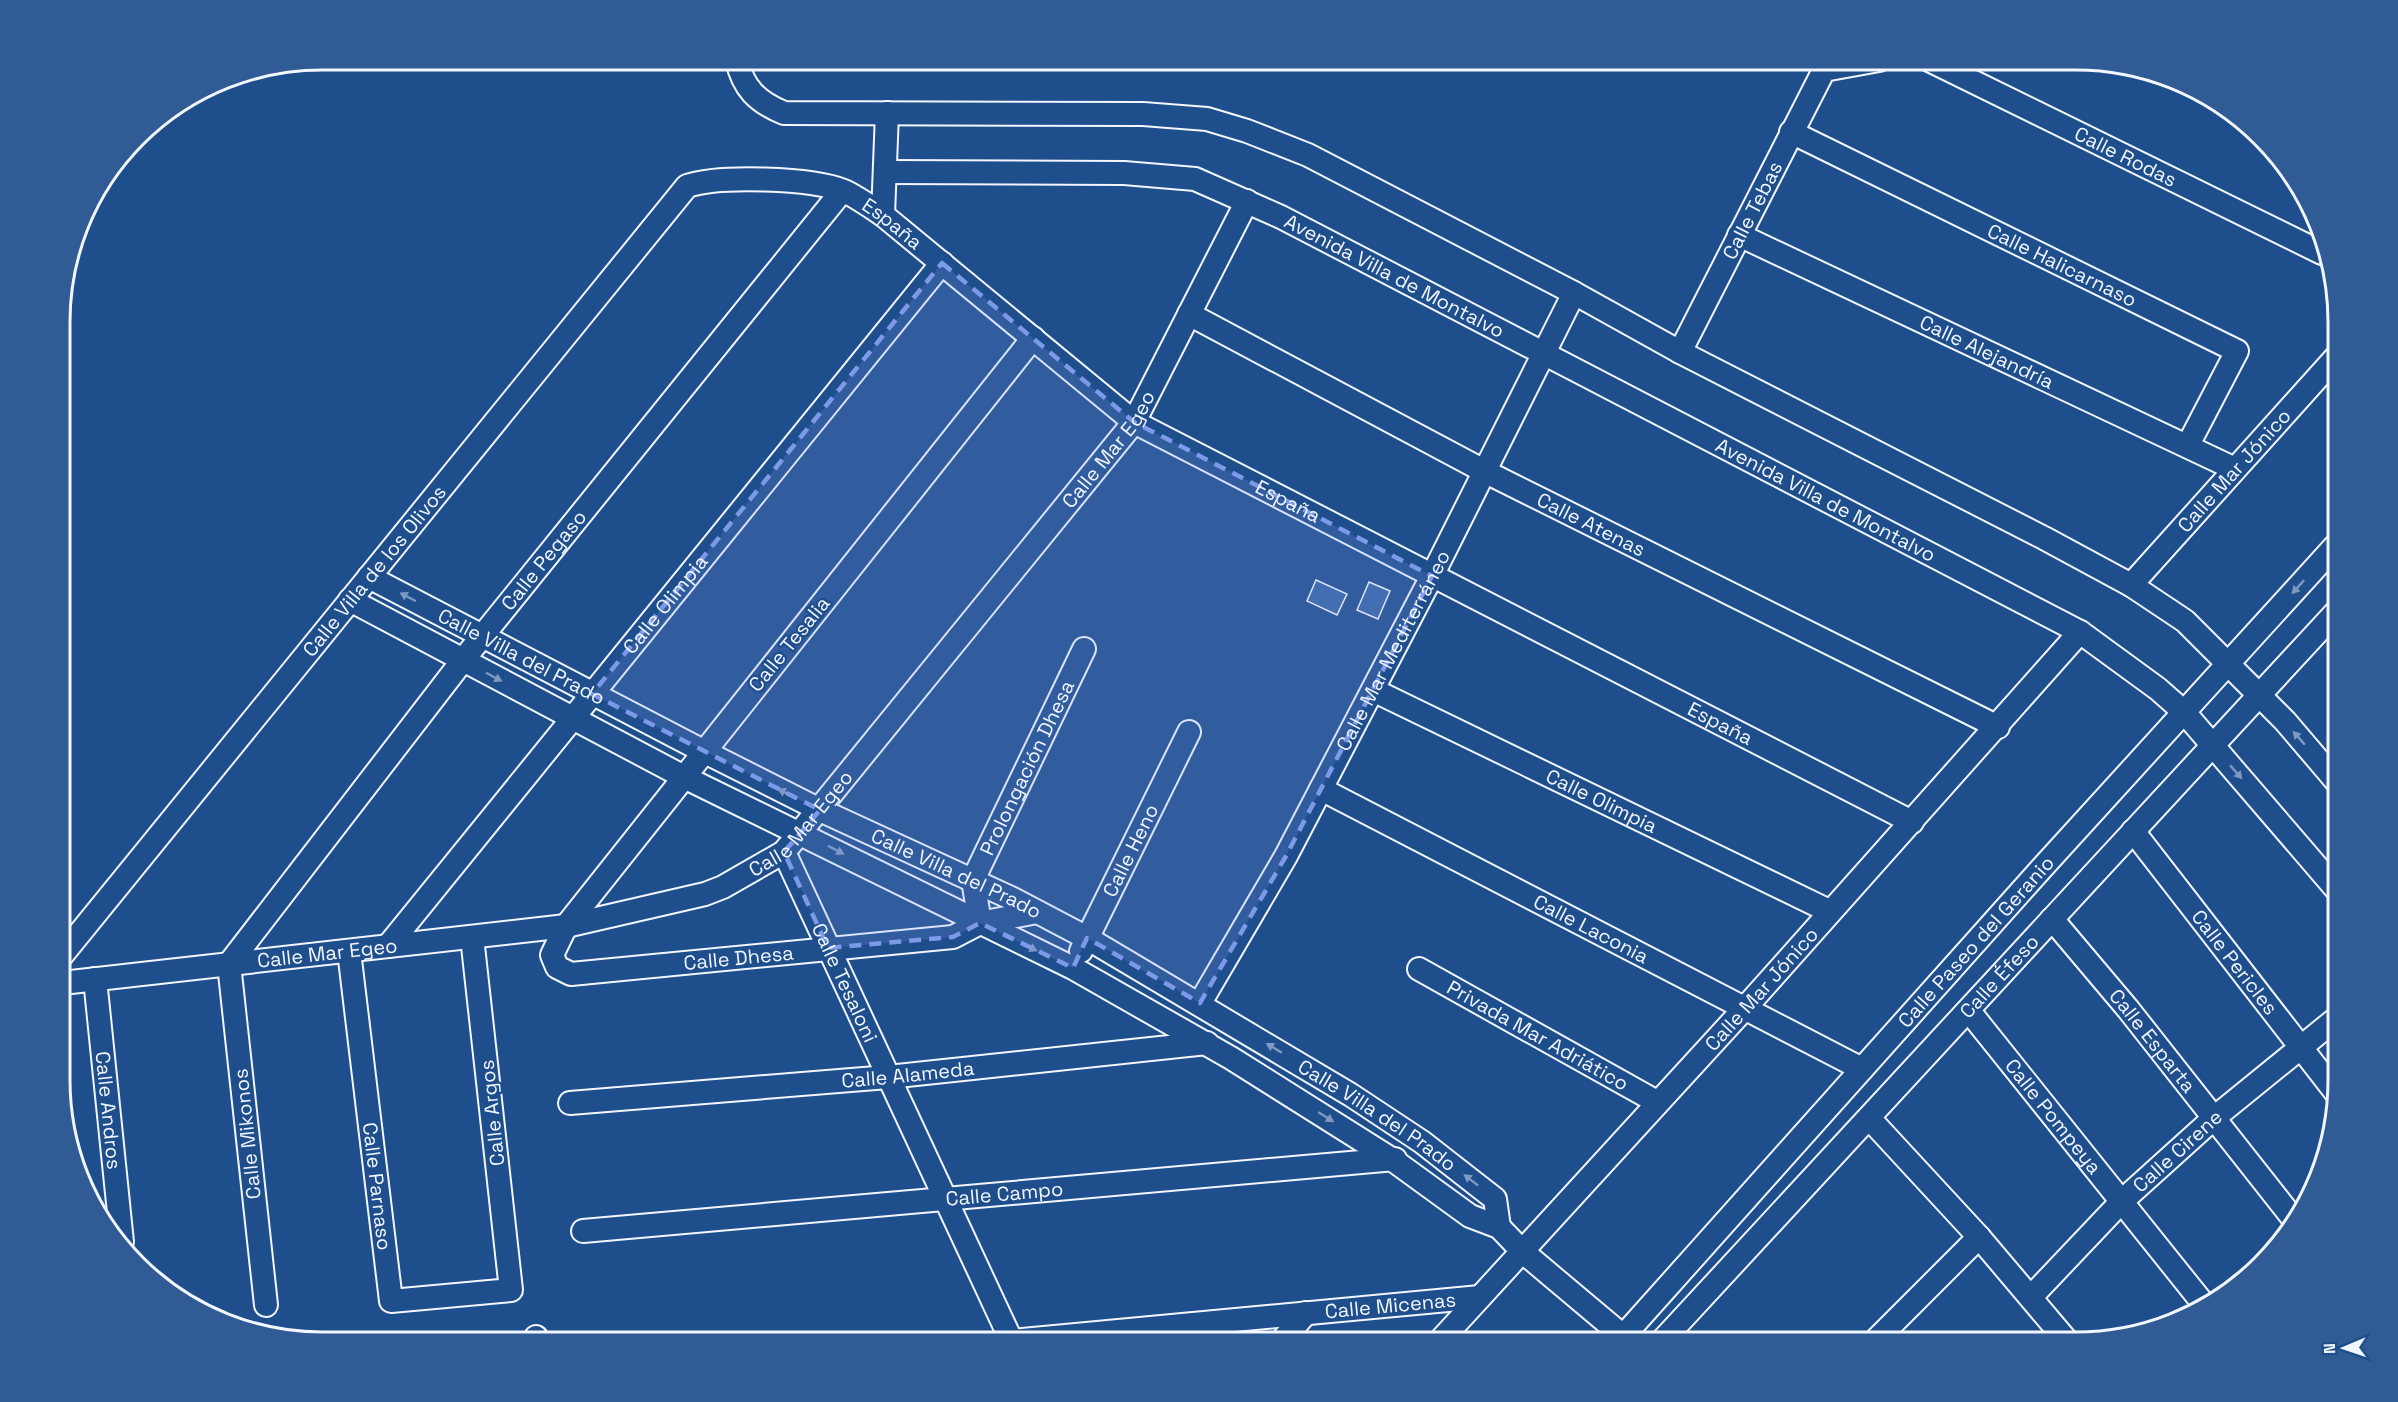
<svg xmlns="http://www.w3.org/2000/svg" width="2398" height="1402" font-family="'Space Grotesk',sans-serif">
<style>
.building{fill:#3563a3;stroke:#f2f6ff;stroke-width:1.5}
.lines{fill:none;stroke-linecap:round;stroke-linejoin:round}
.minor-casing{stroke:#f2f6ff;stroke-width:26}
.minor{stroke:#1f4e8c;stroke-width:22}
.oneway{fill:#7e9ac0}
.marked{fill:#7d9aea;fill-opacity:0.2;stroke:#7d9aea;stroke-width:4.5;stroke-dasharray:12 8;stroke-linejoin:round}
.labels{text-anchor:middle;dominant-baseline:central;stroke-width:4.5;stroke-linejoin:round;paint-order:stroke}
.street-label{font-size:20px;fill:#f2f6ff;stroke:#1f4e8c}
.rim{fill:none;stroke:#f2f6ff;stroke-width:3}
</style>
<rect width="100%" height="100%" fill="#1f4e8c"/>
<!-- building -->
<path class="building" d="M1316 580 1347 594 1337 615 1307 601Z
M1369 582 1390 591 1378 619 1357 610Z"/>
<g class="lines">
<defs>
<g id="minor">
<path d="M737 60C743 88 757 102 784 113L1143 114 1207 119 1247 131 1308 155 1574 293 1680 352 2044 538 2131 585 2185 621 2285 721 2337 782"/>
<path id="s1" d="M1929 60 2322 253"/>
<path id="s2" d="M1791 132 2237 351 2188 445"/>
<path id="s3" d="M885 172 1124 173 1195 179 1281 217 2080 632 2158 689 2184 712 2337 890"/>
<path d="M883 215 887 113"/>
<path id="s4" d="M1739 235 2235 469"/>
<path id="s5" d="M1189 314 1484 471 1998 727"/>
<path id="s6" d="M1033 338 566 926 552 955 557 967 571 974 953 937 980 923 1037 912"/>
<path id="s7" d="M1680 352 1824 70 1879 60"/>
<path id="s8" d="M369 577 703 751 820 810 1013 899 1087 938 1351 1095 1422 1142 1495 1199 1499 1227"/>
<path id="s9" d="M2131 585 2337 356"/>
<path d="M350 600 684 777 1073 968 1231 1058 1393 1160 1470 1216 1499 1227 1523 1252 1630 1342"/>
<path id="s10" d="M1373 690 1829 911"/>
<path id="s11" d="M1321 789 1862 1069"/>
<path id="s12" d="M2133 831 2337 1094"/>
<path id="s13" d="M784 852 1012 1342"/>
<path id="s14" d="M2052 919 2128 1009 2295 1221"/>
<path id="s15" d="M980 923 973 880 1084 649"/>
<path id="s16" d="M388 946 942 263"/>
<path id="s17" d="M349 951 391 1301 511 1290 472 937"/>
<path id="s18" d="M1081 951 1189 732"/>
<path id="s19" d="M62 955 687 186C719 175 812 178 844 191 857 197 871 207 883 215L1134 422 1912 822"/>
<path id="s20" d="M1419 969 1657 1102"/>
<path id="s21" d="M95 979 122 1242"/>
<path id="s22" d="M62 983 566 926 705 894 723 887 784 852 1134 422 1247 201"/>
<path id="s23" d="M1200 1003 1286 856 1432 576 1574 293"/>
<path id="s24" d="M1969 1011 2206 1307"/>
<path id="s25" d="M570 1103 888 1077 1207 1043"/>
<path d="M1869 1118 1979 1237 2067 1341"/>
<path id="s26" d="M583 1231 1395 1159"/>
<path id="s27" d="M2031 1297 2122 1201 2214 1118 2337 1018"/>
<path id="s28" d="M266 1305 229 964 463 660 842 191"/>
<path d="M536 1337 538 1342"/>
<path id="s29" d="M1012 1341 1480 1297"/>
<path d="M1281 1342 1306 1313"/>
<path id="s30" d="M1439 1342 1745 1008 2080 632"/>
<path id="s31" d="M1618 1342 2041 869 2337 544"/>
<path id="s32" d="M1661 1342 2337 611"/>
<path d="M1874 1342 1979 1237"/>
</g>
</defs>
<!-- minor casing -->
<use href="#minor" class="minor-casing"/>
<!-- minor -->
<use href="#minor" class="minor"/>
</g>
<!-- one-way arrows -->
<defs><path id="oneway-solid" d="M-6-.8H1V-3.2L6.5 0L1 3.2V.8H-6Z" transform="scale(1.5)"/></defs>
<g class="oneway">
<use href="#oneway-solid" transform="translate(2298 587) rotate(132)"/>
<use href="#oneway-solid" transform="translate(408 597) rotate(-152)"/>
<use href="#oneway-solid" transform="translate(494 677) rotate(28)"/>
<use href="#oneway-solid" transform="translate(2299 738) rotate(-131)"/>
<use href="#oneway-solid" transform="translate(2236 772) rotate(49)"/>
<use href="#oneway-solid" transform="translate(786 793) rotate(-153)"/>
<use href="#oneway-solid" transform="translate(836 850) rotate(27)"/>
<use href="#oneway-solid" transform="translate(1029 947) rotate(26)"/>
<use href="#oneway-solid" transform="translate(1274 1048) rotate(-149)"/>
<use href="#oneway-solid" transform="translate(1326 1117) rotate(32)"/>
<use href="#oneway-solid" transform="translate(1471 1180) rotate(-142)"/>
</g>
<!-- marked area -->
<path class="marked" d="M942 263 1134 422 1432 576 1286 856 1200 1003 1087 938 1073 968 980 923 953 937 828 948 784 852 820 810 592 694Z"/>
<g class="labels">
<!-- street labels -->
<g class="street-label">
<text stroke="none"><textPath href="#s1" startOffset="219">Calle Rodas</textPath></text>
<text stroke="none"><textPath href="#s7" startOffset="159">Calle Tebas</textPath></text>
<text stroke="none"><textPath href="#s19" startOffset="1208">España</textPath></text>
<text stroke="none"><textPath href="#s2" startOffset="302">Calle Halicarnaso</textPath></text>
<text stroke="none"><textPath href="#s3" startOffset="532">Avenida Villa de Montalvo</textPath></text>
<text stroke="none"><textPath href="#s4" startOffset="274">Calle Alejandría</textPath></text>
<text stroke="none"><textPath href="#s22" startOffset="1257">Calle Mar Egeo</textPath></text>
<text stroke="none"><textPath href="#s9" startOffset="154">Calle Mar Jónico</textPath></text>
<text stroke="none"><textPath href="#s3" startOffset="1018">Avenida Villa de Montalvo</textPath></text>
<text stroke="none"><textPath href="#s19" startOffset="1694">España</textPath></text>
<text stroke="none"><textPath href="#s5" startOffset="454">Calle Atenas</textPath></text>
<text stroke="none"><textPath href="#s28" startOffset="855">Calle Pegaso</textPath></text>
<text stroke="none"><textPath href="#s19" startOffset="495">Calle Villa de los Olivos</textPath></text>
<text stroke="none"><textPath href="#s16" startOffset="440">Calle Olimpia</textPath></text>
<text transform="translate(789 644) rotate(-51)">Calle Tesalia</text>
<text stroke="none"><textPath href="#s23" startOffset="402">Calle Mar Mediterráneo</textPath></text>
<text stroke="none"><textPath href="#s8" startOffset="172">Calle Villa del Prado</textPath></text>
<text stroke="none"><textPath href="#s19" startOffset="2180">España</textPath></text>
<text stroke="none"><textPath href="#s15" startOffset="168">Prolongación Dhesa</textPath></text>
<text stroke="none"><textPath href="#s10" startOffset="254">Calle Olimpia</textPath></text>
<text stroke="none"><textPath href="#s22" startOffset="771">Calle Mar Egeo</textPath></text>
<text stroke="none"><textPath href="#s18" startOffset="112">Calle Heno</textPath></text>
<text stroke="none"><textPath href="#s8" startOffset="658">Calle Villa del Prado</textPath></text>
<text stroke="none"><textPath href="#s11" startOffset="304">Calle Laconia</textPath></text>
<text stroke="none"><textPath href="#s31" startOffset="537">Calle Paseo del Geranio</textPath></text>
<text stroke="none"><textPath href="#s22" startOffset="267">Calle Mar Egeo</textPath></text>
<text stroke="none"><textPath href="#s6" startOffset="980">Calle Dhesa</textPath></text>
<text stroke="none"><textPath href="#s12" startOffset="166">Calle Pericles</textPath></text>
<text stroke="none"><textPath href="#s32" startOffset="498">Calle Éfeso</textPath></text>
<text stroke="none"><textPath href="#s13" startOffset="144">Calle Tesaloni</textPath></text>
<text stroke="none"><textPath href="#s30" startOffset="478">Calle Mar Jónico</textPath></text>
<text stroke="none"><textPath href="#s20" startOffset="136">Privada Mar Adriático</textPath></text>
<text stroke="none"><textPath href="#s14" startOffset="158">Calle Esparta</textPath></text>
<text stroke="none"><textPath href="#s25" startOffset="339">Calle Alameda</textPath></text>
<text stroke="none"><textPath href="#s21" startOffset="132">Calle Andros</textPath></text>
<text transform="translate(492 1113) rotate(-96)">Calle Argos</text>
<text stroke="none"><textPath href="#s8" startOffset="1144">Calle Villa del Prado</textPath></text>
<text stroke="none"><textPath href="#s24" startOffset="135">Calle Pompeya</textPath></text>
<text transform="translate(247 1134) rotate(-96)">Calle Mikonos</text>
<text stroke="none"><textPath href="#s27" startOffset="207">Calle Cirene</textPath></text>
<text stroke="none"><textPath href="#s17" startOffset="237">Calle Parnaso</textPath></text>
<text stroke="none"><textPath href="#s26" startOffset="423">Calle Campo</textPath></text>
<text stroke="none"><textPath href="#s29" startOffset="380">Calle Micenas</textPath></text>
</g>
</g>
<!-- crop -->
<path d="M0 0H2398V1402H0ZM322 70H2076A252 252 0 0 1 2328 322V1080A252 252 0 0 1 2076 1332H322A252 252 0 0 1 70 1080V322A252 252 0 0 1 322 70Z" fill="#305b95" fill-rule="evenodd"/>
<path class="rim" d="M322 70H2076A252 252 0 0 1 2328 322V1080A252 252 0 0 1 2076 1332H322A252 252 0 0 1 70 1080V322A252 252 0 0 1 322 70Z"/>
<!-- north arrow -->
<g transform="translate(2344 1348) rotate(268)" stroke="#1f4e8c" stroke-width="4.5" paint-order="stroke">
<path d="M0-4.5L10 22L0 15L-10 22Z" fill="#f2f6ff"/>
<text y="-9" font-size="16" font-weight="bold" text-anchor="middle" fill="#f2f6ff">N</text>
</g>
</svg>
